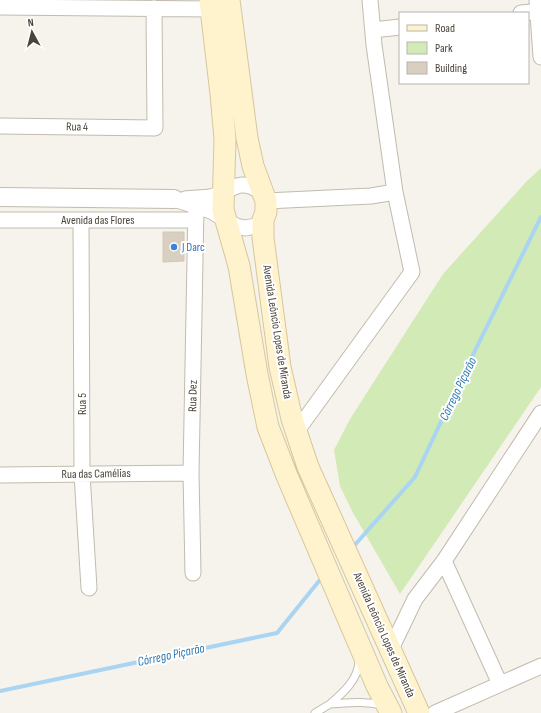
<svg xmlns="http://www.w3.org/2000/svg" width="541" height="713" font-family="'Sofia Sans Condensed',sans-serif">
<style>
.green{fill:#d2eab5}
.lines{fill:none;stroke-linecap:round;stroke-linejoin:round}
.stream{stroke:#a9d4f2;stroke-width:4}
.building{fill:#d8cfc1;stroke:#d3c7b4}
.service-casing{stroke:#c2bbae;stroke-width:9}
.minor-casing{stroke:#c2bbae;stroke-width:17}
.tertiary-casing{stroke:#c2bbae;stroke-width:20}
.secondary-casing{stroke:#d6c79b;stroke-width:23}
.service{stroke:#fff;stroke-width:7}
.minor{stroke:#fff;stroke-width:15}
.tertiary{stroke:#fff;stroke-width:18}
.secondary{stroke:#fff3cd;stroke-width:21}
.shop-dot{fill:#3f7fe0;stroke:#fff;stroke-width:1.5}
.labels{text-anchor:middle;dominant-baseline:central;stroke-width:4;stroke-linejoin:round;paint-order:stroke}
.street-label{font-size:12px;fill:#4b4439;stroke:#fff}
.shop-label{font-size:12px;fill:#366cbe;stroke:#fff;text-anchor:start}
.water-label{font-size:13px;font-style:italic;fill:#2e7ab2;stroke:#fff}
</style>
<rect width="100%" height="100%" fill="#f6f3ec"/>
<!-- green -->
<path class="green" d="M541 168V387L400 594 352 511 340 486 334 450 350 419 443 274 526 182Z"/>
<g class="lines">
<!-- stream -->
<path class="stream" d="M353 547 415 477 462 377 541 217
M0 691 277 633 319 581"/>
</g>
<!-- building -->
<path class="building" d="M163 232H184V261L163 262Z"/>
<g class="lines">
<defs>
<path id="service" d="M359 660C359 679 343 693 330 704 348 703 364 701 382 705
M315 713 330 704"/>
<path id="minor" d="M537 0 541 57
M0 7 211 9
M521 13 541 11
M373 30 400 27
M0 126 155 128 154 8
M174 199 211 211 236 226 245 228 256 226 263 220
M185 199C193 198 202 198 210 197 232 192 238 176 261 192
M266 201 371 196 395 192 374 45 370 0
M0 220H196
M81 220 82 474 89 588
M296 432 412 272 395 192
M0 475 191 473
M444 561 500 684
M193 573 191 473 196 206
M391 649 415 599 444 561 541 413
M435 713 541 666"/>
<path id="tertiary" d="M0 197 174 199"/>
<path id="secondary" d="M210 0 221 94 225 139 223 210 239 266 257 374 268 427 287 476 377 686 391 713
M229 0 247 138 253 166 266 201V212L263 220V238L280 367 292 419 308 467 419 713"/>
</defs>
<!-- service casing -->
<use href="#service" class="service-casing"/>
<!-- minor casing -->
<use href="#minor" class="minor-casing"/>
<!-- tertiary casing -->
<use href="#tertiary" class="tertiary-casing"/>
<!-- secondary casing -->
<use href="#secondary" class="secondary-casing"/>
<!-- service -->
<use href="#service" class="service"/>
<!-- minor -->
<use href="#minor" class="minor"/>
<!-- tertiary -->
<use href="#tertiary" class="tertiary"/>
<!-- secondary -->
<use href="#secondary" class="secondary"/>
</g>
<!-- markers -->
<circle class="shop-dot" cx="174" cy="247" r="4"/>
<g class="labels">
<!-- street labels -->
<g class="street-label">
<text transform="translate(77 127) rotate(1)">Rua 4</text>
<text x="98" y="220">Avenida das Flores</text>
<text transform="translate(277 332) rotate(81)">Avenida Leôncio Lopes de Miranda</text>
<text transform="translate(193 396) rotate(-89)">Rua Dez</text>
<text transform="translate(82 404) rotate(-90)">Rua 5</text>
<text transform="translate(96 474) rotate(-1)">Rua das Camélias</text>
<text transform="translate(384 635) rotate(66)">Avenida Leôncio Lopes de Miranda</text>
</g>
<!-- shop labels -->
<g class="shop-label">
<text x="182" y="247">J Darc</text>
</g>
<!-- water labels -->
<g class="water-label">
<text transform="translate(458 389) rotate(-64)">Córrego Piçarão</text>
<text transform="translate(171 655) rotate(-12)">Córrego Piçarão</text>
</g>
</g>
<!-- legend -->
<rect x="399" y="12" width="130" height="72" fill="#ffffff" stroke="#b7b4b0"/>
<rect x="407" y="25" width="20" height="6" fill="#fff3cd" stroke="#b7b4b0"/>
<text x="435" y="32" font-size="12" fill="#4b4439">Road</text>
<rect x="407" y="42" width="20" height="12" fill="#d2eab5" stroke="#b7b4b0"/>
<text x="435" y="52" font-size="12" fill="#4b4439">Park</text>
<rect x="407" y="62" width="20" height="12" fill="#d8cfc1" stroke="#b7b4b0"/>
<text x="435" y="72" font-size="12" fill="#4b4439">Building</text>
<!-- north arrow -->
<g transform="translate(32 32) rotate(353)" stroke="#ffffff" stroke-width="3" paint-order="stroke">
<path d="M0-3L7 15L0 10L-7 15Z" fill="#4b4439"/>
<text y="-6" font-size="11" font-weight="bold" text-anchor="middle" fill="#4b4439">N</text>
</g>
</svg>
